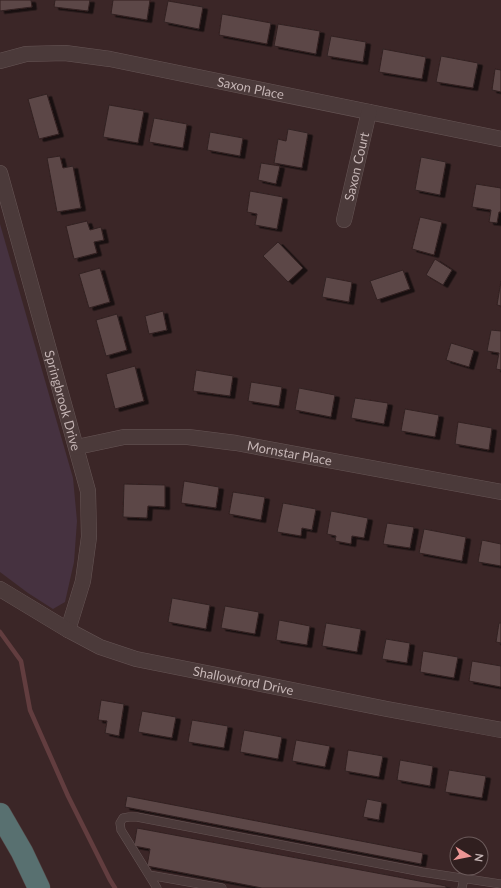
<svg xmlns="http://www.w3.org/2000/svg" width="501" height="888" font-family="Lato,sans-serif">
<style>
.green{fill:#463240}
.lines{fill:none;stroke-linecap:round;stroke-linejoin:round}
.stream{stroke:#623d3f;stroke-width:4.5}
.building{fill:#5c4647;stroke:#322121;filter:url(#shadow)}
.lane-casing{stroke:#655;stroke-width:9}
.street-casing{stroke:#655;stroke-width:16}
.highway-casing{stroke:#534242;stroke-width:23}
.lane{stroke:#4b3a3a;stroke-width:8}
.street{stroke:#4b3a3a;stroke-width:15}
.highway{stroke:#587070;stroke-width:22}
.labels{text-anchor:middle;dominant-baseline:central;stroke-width:3.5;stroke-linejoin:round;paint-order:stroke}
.street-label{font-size:13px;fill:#c6b6b6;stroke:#301f1f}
</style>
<defs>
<filter id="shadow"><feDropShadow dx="4.5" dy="2.5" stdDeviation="0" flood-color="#0009"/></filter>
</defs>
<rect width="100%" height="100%" fill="#3b2627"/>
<!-- green -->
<path class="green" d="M0 224 73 478 77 521 74 562 65 602 53 609 28 593 0 572Z"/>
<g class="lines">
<!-- stream -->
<path class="stream" d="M0 632 21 661 30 710 68 796 110 880 115 888"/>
</g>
<!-- building -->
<path class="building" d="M0 0H31L32 7 0 11Z
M55 0H90L88 11 54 7Z
M113 0H150L147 20 111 14Z
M168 1 203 7 199 29 164 22Z
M222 14 271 23 267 44 219 35Z
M278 24 320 31 316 54 274 46Z
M331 36 366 42 363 62 327 56Z
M383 49 426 57 422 79 379 72Z
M441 56 478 63 473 88 436 82Z
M495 69 501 70V92L492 90Z
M47 94 59 134 39 139 28 99Z
M109 105 144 111 138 143 103 137Z
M154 118 187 124 183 148 149 142Z
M288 129 308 133 302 168 274 163 278 139 286 141Z
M210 132 243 138 240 156 207 150Z
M60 156 63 168 73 166 81 208 57 212 47 158Z
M421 157 446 162 440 195 415 190Z
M261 163 280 166 276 184 258 180Z
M476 184 501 188V212H499L497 223 489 222 491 210 472 207Z
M250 191 283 197 277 229 255 225 257 214 247 212Z
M420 217 442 222 434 255 412 249Z
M87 221 90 230 101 227 104 240 94 242 97 253 74 259 66 226Z
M278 242 303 268 288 282 263 256Z
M435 259 452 270 443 285 426 275Z
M100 268 110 302 89 308 79 274Z
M403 270 410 289 377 300 370 281Z
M326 277 352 282 349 302 322 297Z
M501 281V306L497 305Z
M163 311 167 330 149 334 145 316Z
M117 314 127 350 106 356 96 320Z
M491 330 501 331V370L496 369 499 353 487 351Z
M451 343 474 350 469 367 446 360Z
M135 366 144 401 115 409 106 374Z
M196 370 233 376 230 396 193 391Z
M251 382 282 387 279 406 248 401Z
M299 388 335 395 331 417 295 410Z
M355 398 388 403 384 424 351 418Z
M405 409 439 415 435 437 401 431Z
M458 422 492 428 489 450 455 444Z
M184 481 219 487 216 508 181 503Z
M124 484 165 485V507L148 506 147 518 123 517Z
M233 492 265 497 261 520 229 514Z
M283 503 316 509 312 530 302 528 301 536 277 532Z
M331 511 368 518 364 538 352 536 351 544 335 541 336 536 327 534Z
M387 523 414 527 410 548 383 544Z
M424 529 466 537 462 561 419 553Z
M482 540 501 544V566L478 562Z
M172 598 210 605 206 629 168 622Z
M225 606 259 612 255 634 221 628Z
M279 620 310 626 307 645 276 640Z
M326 623 361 629 357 652 322 646Z
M499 623H501V643L496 642Z
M386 639 410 643 407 663 382 659Z
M423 651 458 657 454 678 420 672Z
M472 661 501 666V687L469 681Z
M101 700 124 704 119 736 105 733 107 721 98 720Z
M142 711 176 717 172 738 138 732Z
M192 720 228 726 224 748 188 742Z
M244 730 282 737 278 759 240 752Z
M296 740 330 746 325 767 292 761Z
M348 750 383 756 379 777 345 771Z
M400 760 433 766 430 786 397 780Z
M449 770 486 776 482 798 445 792Z
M127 796 423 853 421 864 125 807Z
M367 799 382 802 379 820 363 817Z
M137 828 446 886V888H262L147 866 150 849 134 846Z"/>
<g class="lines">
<defs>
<path id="lane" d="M149 875 222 888
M157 888 121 830 120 823 123 818 129 817H137L422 872 501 884
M462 888 464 878"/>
<g id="street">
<path id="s1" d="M0 61 26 54 65 53 110 59 501 139"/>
<path id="s2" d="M0 173 88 491 89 537 83 581 68 630"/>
<path id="s3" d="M344 220 369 112"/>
<path id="s4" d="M77 447 124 437H188L236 443 501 492"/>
<path id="s5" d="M0 589 68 630 100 647 136 659 387 709 501 730"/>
</g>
<path id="highway" d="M0 814 22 852 39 888"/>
</defs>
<!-- lane casing -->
<use href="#lane" class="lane-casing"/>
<!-- street casing -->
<use href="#street" class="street-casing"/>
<!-- highway casing -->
<use href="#highway" class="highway-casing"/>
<!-- lane -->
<use href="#lane" class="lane"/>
<!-- street -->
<use href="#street" class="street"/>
<!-- highway -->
<use href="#highway" class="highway"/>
</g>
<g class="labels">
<!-- street labels -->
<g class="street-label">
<text stroke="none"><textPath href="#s1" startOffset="255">Saxon Place</textPath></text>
<text stroke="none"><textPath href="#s3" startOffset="55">Saxon Court</textPath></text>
<text stroke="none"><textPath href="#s2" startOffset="236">Springbrook Drive</textPath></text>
<text stroke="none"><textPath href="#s4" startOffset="215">Mornstar Place</textPath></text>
<text stroke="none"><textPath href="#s5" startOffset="263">Shallowford Drive</textPath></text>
</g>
</g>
<!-- north arrow -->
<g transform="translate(469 856) rotate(100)"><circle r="19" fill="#301f1f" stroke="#6c5b5b"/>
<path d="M0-3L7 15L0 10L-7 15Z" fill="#ed9594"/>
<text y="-6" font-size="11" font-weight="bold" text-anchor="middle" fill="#c6b6b6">N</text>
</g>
</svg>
